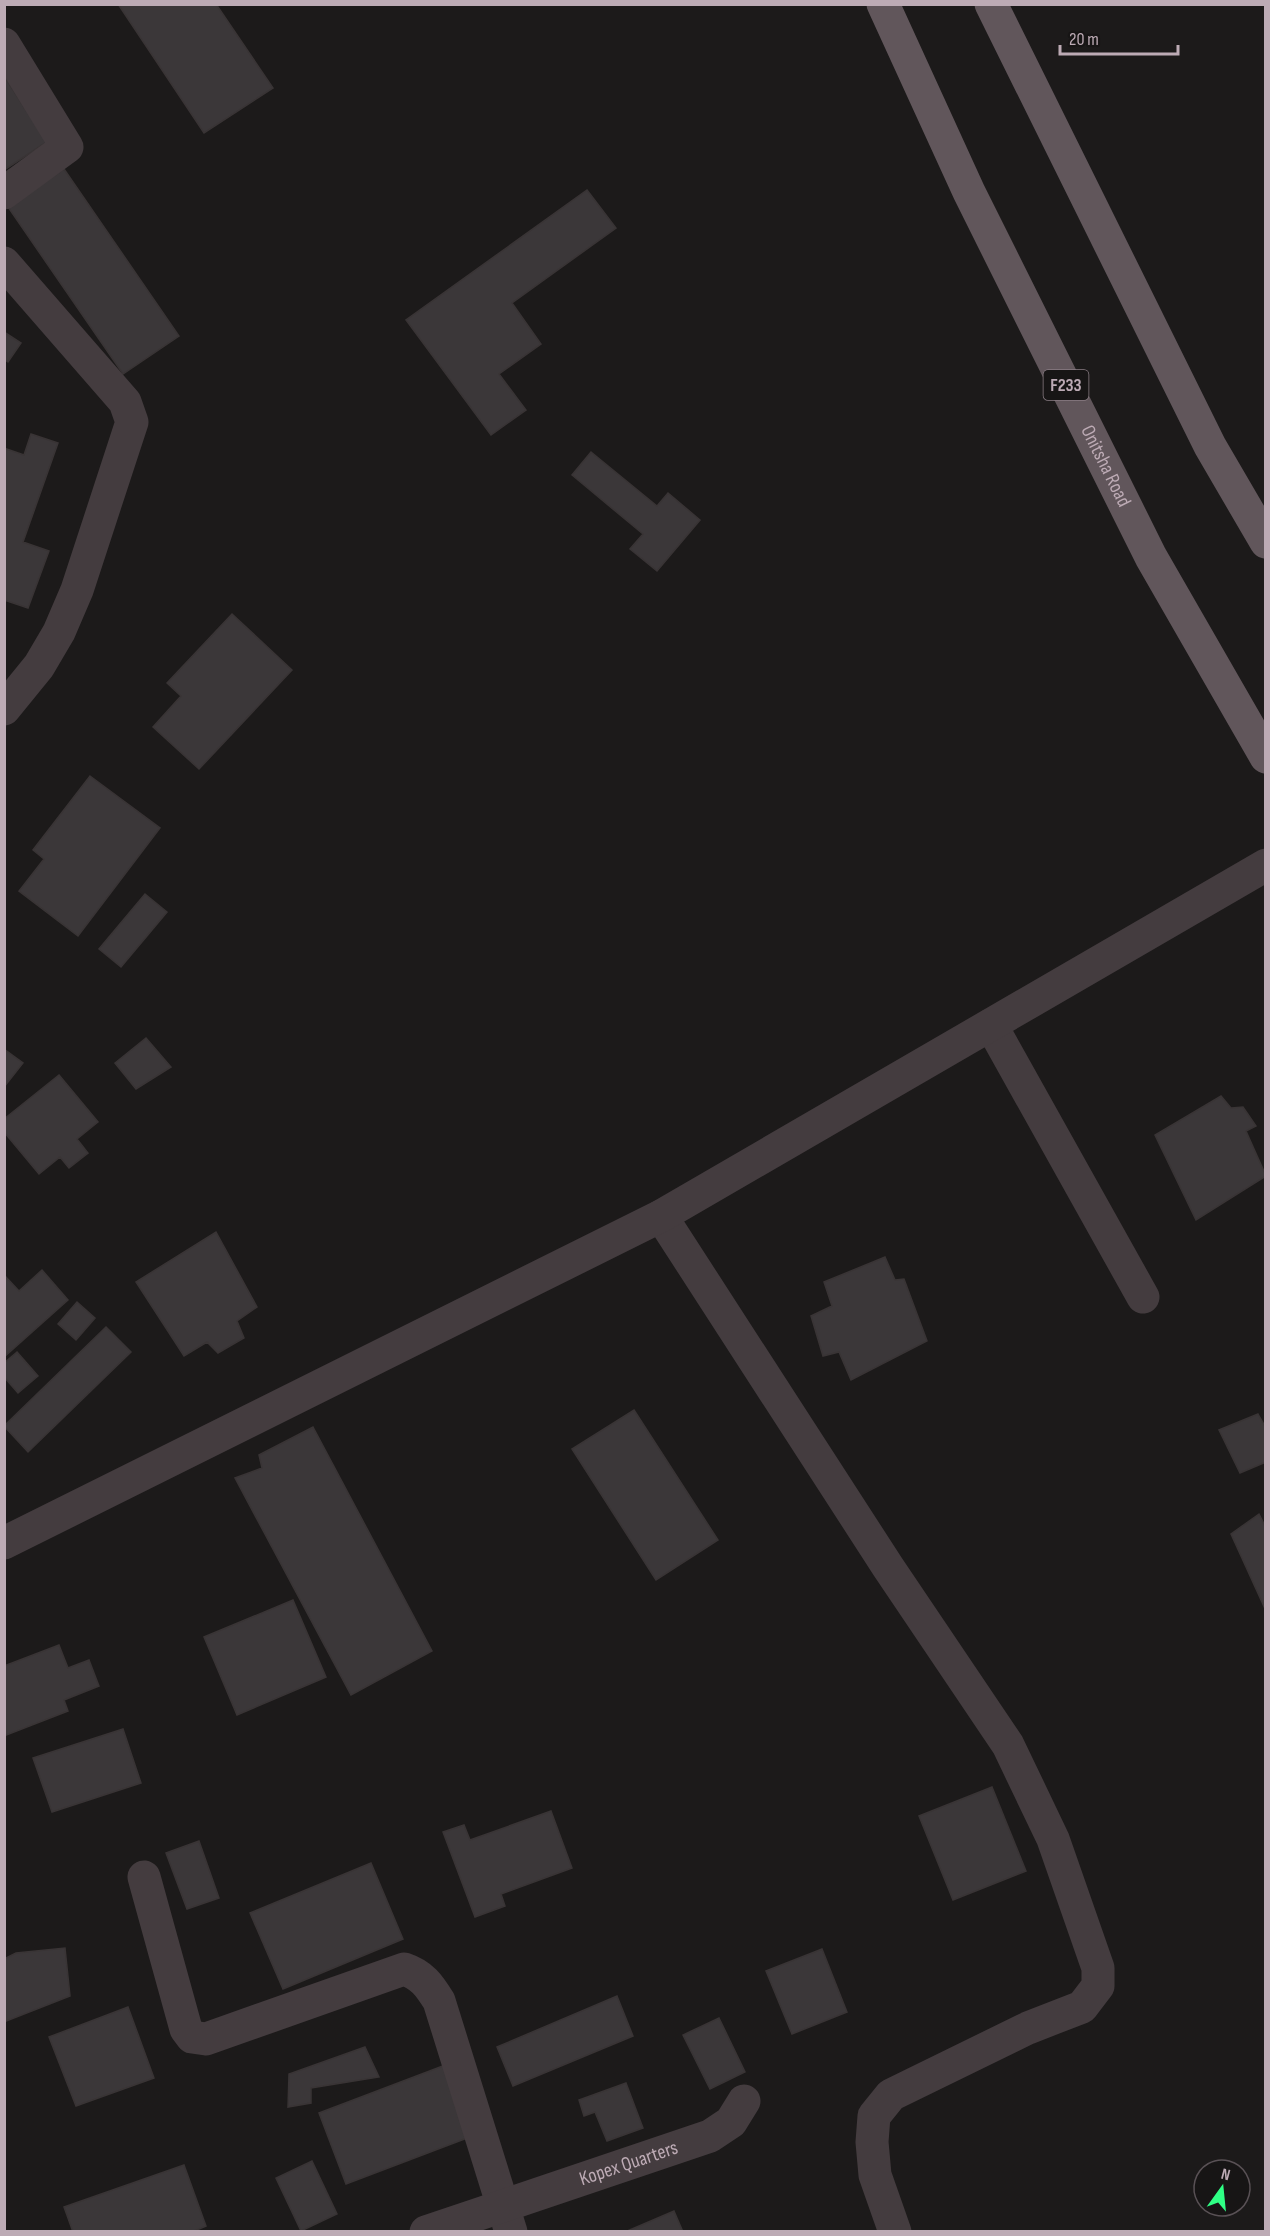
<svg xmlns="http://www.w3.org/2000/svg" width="1270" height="2236" font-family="'Sofia Sans Condensed',sans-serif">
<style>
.building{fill:#3b3739;stroke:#393435;stroke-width:1.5}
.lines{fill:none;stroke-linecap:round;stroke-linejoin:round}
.minor{stroke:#443c3f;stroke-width:33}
.primary{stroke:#61565b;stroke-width:33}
.labels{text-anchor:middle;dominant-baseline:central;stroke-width:6;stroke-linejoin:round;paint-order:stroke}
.shield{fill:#171515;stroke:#8b7e85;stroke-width:1.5}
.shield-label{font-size:18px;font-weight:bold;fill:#bdabb5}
.street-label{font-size:20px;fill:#bdabb5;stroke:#171515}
</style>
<rect width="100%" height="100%" fill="#1c1a1a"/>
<!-- building -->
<path class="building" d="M118 4H216L273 88 204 133Z
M4 76 47 142 4 170Z
M64 169 179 336 123 374 8 207Z
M587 190 616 228 512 303 541 344 499 374 526 410 491 435 406 320Z
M4 332 21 343 8 362 4 359Z
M31 434 58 443 23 542 49 551 28 608 4 600V448L24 455Z
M591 452 657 506 668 493 700 520 657 571 630 549 643 534 572 475Z
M232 614 292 670 199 769 153 727 181 696 167 683Z
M90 776 160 828 78 936 19 891 44 859 33 850Z
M145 894 167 912 121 967 99 949Z
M146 1038 171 1067 136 1089 115 1063Z
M4 1049 23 1063 4 1087Z
M59 1075 98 1122 77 1139 88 1153 69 1168 60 1157 39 1174 4 1132V1119Z
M1221 1096 1231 1108 1243 1107 1256 1126 1246 1131 1266 1176 1196 1220 1155 1135Z
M216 1232 257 1307 237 1321 244 1338 218 1353 207 1342 184 1356 136 1282Z
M885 1257 895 1280 904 1279 927 1341 851 1380 839 1352 823 1356 811 1316 832 1306 824 1282Z
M42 1270 68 1300 4 1357V1275L19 1291Z
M77 1302 95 1318 76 1340 58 1324Z
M106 1327 131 1352 28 1452 4 1426Z
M17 1352 38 1376 18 1393 4 1377V1363Z
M634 1410 718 1540 656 1580 572 1449Z
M1258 1414 1266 1428V1462L1240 1473 1219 1430Z
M313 1427 432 1651 351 1695 235 1478 262 1468 259 1455Z
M1259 1514 1266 1528V1611L1231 1534Z
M293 1600 326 1677 237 1715 204 1637Z
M59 1645 68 1668 89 1660 99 1686 64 1700 68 1711 4 1736V1666Z
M123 1729 141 1783 52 1812 33 1758Z
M992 1787 1026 1871 953 1900 919 1816Z
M551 1811 572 1868 501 1894 505 1906 475 1917 443 1832 464 1825 470 1840Z
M199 1841 219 1898 187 1909 166 1853Z
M371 1863 403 1939 283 1989 250 1913Z
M65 1948 70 1996 4 2022V1959L16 1953Z
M822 1949 847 2012 792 2034 766 1971Z
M617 1996 633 2036 513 2086 497 2047Z
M128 2007 154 2078 76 2106 49 2037Z
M719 2018 745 2072 710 2089 683 2035Z
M365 2047 379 2077 311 2088V2103L288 2107 289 2074Z
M448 2064 475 2135 346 2184 319 2113Z
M626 2083 643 2128 607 2141 595 2112 584 2116 579 2100Z
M312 2161 337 2214 301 2231 276 2178Z
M184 2165 206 2226 192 2232H73L64 2207Z
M674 2211 683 2232H625Z"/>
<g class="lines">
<!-- minor -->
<g class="minor">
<path d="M4 44 67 147 4 193"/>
<path d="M4 263 125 402 132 422 77 590 59 632 39 666 4 709"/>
<path d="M991 1025 1143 1297"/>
<path d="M661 1216 888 1567 1008 1745 1053 1839 1098 1968V1986L1082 2007 1028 2028 891 2095 874 2116 872 2142 875 2175 895 2232"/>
<path d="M4 1543 661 1216 1266 865"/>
<path d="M144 1877 186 2029 192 2037 206 2039 404 1969C422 1975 429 1985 439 2001L511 2232"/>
<path id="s1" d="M426 2232 710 2136 731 2122 744 2101"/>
</g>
<!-- primary -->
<g class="primary">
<path id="s2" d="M883 4 969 192 1151 557 1266 757"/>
<path d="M991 4 1210 446 1266 542"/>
</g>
</g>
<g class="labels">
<!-- shield labels -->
<rect class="shield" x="1043.5" y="370" width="45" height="30" rx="4.5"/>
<g class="shield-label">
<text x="1066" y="385">F233</text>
</g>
<!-- street labels -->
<g class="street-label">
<text stroke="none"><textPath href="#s2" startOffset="513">Onitsha Road</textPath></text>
<text stroke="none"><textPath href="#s1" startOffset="214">Kopex Quarters</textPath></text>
</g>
</g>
<!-- border -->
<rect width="1270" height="2236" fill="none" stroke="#bdabb5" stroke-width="12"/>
<!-- north arrow -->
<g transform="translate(1222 2188) rotate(15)"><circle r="28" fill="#171515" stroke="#595155" stroke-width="1.5"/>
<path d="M0-4.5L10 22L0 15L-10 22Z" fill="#2fff85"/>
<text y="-9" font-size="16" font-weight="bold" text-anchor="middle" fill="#bdabb5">N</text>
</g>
<!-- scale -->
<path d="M1060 45v9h118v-9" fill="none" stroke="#bdabb5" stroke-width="3"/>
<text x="1069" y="45" font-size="18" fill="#bdabb5" stroke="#171515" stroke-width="4.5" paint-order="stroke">20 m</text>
</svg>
